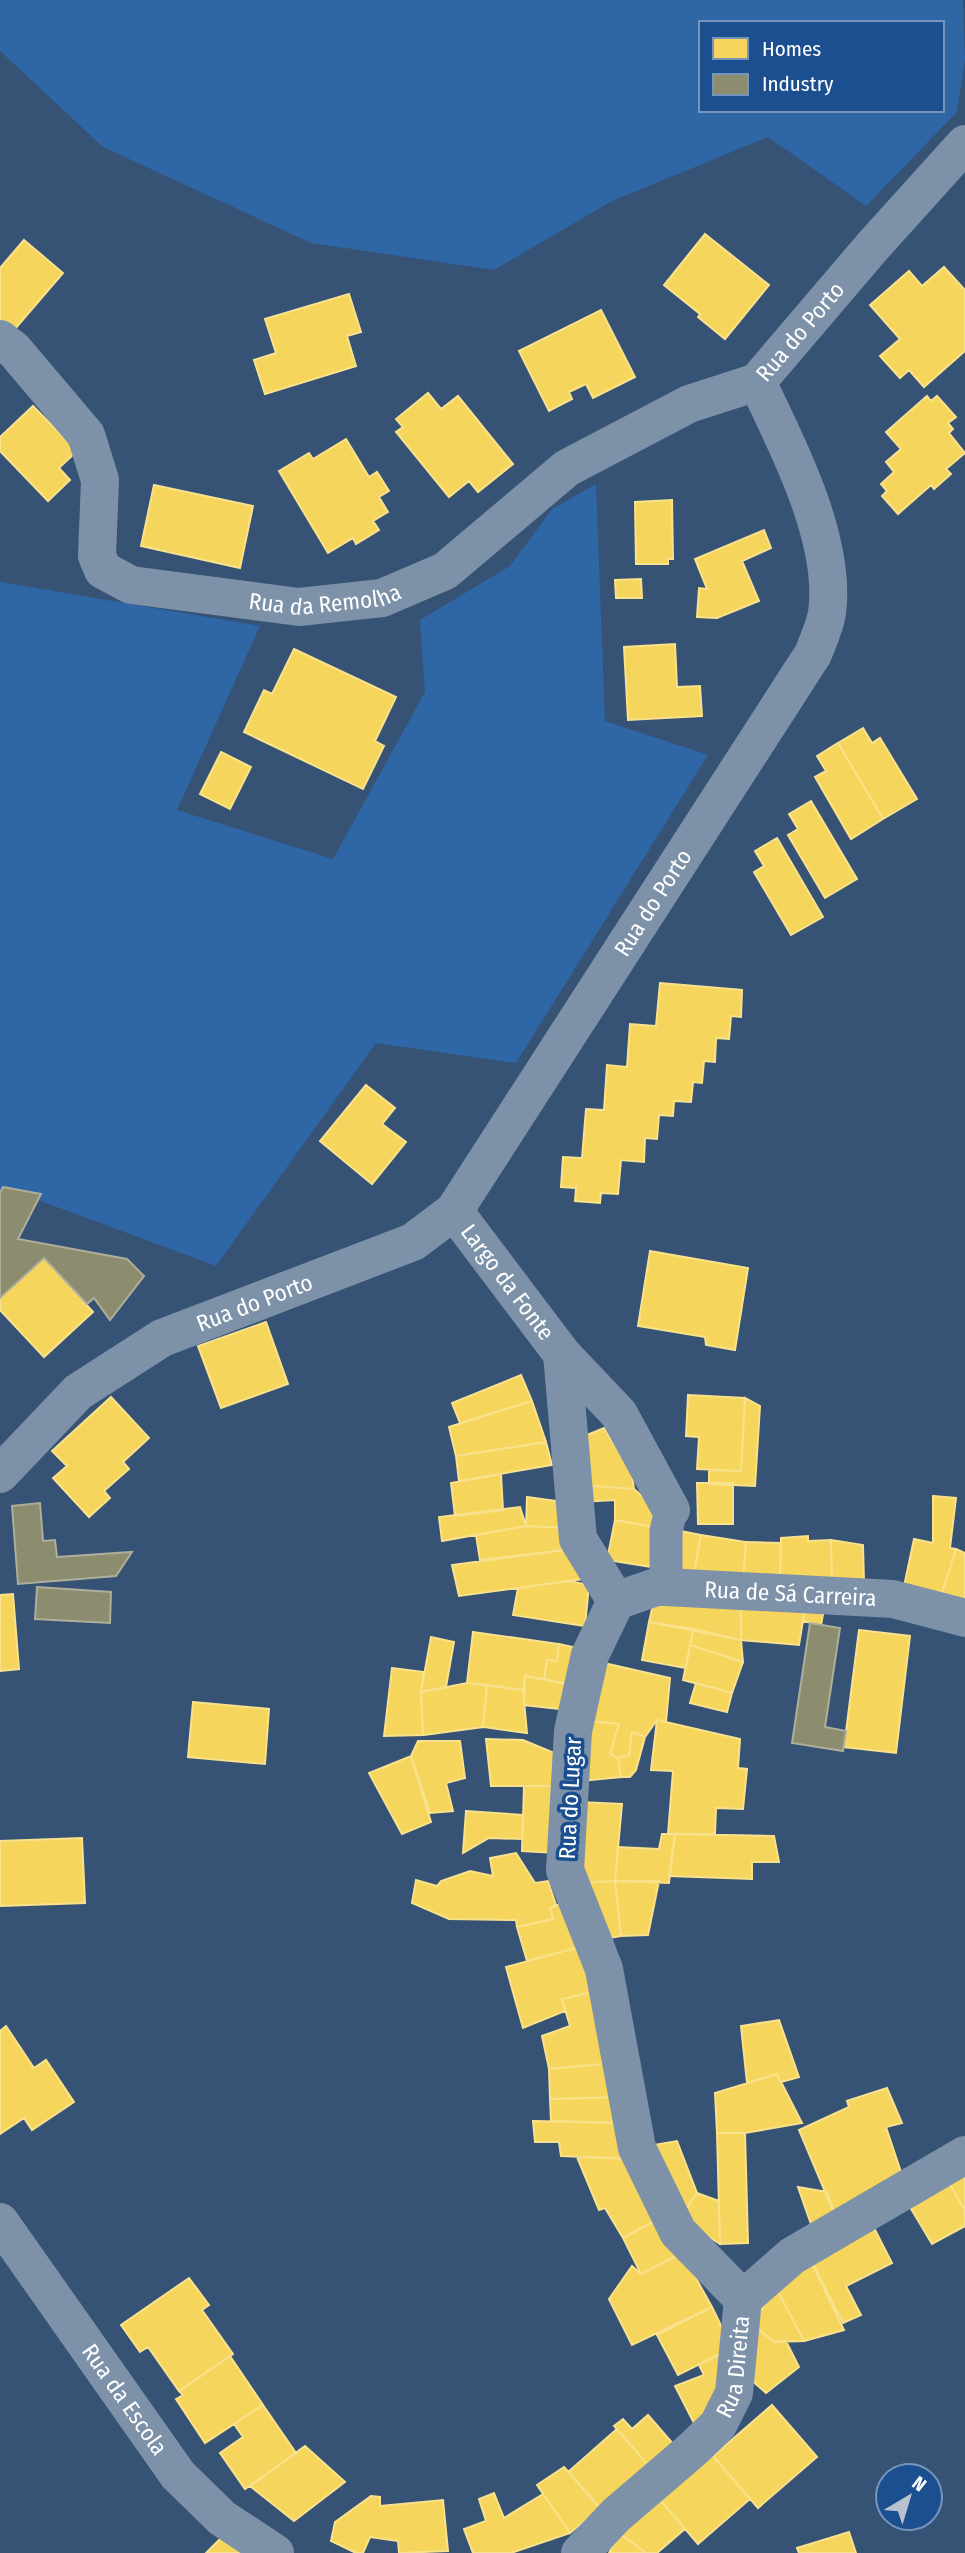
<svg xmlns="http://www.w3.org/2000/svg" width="965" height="2553" font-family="'Fira Sans Condensed',sans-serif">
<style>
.green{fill:#2f66a5;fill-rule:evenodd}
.homes{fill:#f6d55c;stroke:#f9e28d;stroke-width:2}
.industry{fill:#8c8c6e;stroke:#aeae9a;stroke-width:2}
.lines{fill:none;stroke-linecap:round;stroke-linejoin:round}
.pedestrian{stroke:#7d92a8;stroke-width:33}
.minor{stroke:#7d92a8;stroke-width:38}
.tertiary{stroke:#7d92a8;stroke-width:38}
.labels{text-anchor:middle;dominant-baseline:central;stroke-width:7;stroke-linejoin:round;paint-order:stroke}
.street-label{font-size:23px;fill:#fff;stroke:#1b4f8f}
</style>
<rect width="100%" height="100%" fill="#365274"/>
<!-- green -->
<path class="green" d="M0 0H963L965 60 957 112 866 206 768 137 612 201 494 270 311 243 103 147 0 51ZM701 23H942V110H701Z
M596 484 605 721 708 755 516 1063 376 1043 216 1266 3 1187 0 1192V582L260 626 177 810 333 859 425 692 420 620 510 566 552 509Z"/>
<!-- homes -->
<path class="homes" d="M705 234 769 285 725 339 698 317 700 314 664 285Z
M24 240 63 273 8 337 0 329V268Z
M944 267 965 290V351L924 387 909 370 900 378 880 356 900 339 870 305 909 271 922 286Z
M349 294 361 332 347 336 356 366 265 394 254 360 276 353 265 319Z
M601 310 635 377 593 398 586 384 569 392 572 399 549 411 519 351Z
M428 393 441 409 458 396 513 464 478 492 469 481 449 497 396 432 403 427 396 419Z
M927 396 931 401 937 396 956 417 948 423 953 429 949 433 965 453 946 469 951 474 934 489 931 485 898 514 882 496 887 491 881 484 894 472 886 462 901 449 886 432Z
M33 406 77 451 59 468 70 480 48 501 0 451V437Z
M346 439 369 477 377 472 389 491 379 497 388 512 373 521 379 530 356 544 353 538 328 553 279 471 309 453 313 459Z
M154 485 253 506 240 568 141 546Z
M672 500 673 559H668V564H636L635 502Z
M764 530 771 548 742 561 759 601 717 618 697 617 699 588 707 589 695 559Z
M641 579 642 598H616L615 580Z
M675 644 677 687 700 686 702 716 628 720 624 647Z
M294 649 396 697 375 741 384 746 363 789 244 732 264 690 272 694Z
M863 728 872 743 880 738 917 799 883 819 838 743Z
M838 743 883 819 851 839 815 777 826 771 817 756Z
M221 752 251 767 230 809 200 794Z
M811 801 857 879 825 898 788 835 798 829 789 814Z
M777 838 823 917 791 935 754 872 764 866 755 851Z
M660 983 742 990 741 1017 731 1016 729 1039 716 1038 715 1062 704 1061 702 1083 693 1082 691 1102 674 1101 673 1116 659 1115 657 1139 645 1138 644 1162 621 1160 618 1194 601 1193 600 1203 575 1201 576 1188 561 1187 563 1157 582 1158 586 1109 604 1110 607 1065 627 1067 630 1024 656 1026Z
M366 1085 395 1108 382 1124 406 1142 372 1184 320 1141Z
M650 1251 748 1268 735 1350 706 1345 705 1337 638 1326Z
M44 1258 93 1312 44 1357 0 1310V1298Z
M266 1322 288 1384 221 1408 198 1346Z
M521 1375 532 1401 460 1423 452 1403Z
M688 1395 745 1398 741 1471 697 1469 699 1437 686 1436Z
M111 1397 149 1438 123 1462 129 1469 104 1491 110 1498 89 1517 53 1478 67 1466 52 1451Z
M745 1398 760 1406 755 1486 709 1484V1470L741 1471Z
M532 1401 546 1442 456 1456 449 1427Z
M604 1428 632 1475 634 1489 579 1485 575 1440Z
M546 1442 552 1465 459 1481 456 1456Z
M501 1474 503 1510 455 1516 451 1483Z
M697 1483H733V1524H698Z
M579 1485 634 1489 659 1511 660 1528 615 1520V1500L581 1502Z
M933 1496 956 1498 950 1548 956 1549 940 1599 903 1591 914 1539 933 1543Z
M527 1497 563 1502 567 1528 526 1526Z
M520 1507 526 1526 442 1541 439 1517Z
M615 1520 660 1528 664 1569 607 1560Z
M526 1526 567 1528 573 1549 480 1560 476 1535Z
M671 1529 701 1535 693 1579 669 1570Z
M701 1535 746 1542 743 1582 693 1579Z
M808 1536V1541L831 1540 832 1585H780L781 1538Z
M831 1540 863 1545 864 1583 832 1585Z
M746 1542 781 1543 780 1585 743 1582Z
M573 1549 584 1579 459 1596 452 1565Z
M956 1549 965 1553V1604L940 1599Z
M569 1581 589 1585 585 1626 513 1615 518 1588Z
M13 1594 19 1669 0 1671V1595Z
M655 1596 741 1597V1640L649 1622Z
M741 1597 806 1602 799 1645 741 1640Z
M806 1602 825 1604 821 1625 803 1621Z
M649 1622 693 1629 686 1668 642 1660Z
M693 1629 741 1640 743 1662 690 1645Z
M859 1630 910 1636 896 1753 844 1747Z
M473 1632 559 1644 557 1661 547 1660 544 1679 525 1676 523 1690 467 1683Z
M431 1637 454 1642 446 1687 421 1692Z
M559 1644 577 1648 571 1685 544 1679 547 1660 557 1661Z
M690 1645 743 1662 732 1693 683 1680Z
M604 1663 670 1678 666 1722 657 1720 645 1737 632 1732 629 1755 618 1758 610 1754 619 1724 584 1720Z
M392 1668 424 1672 421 1692 423 1735 384 1736Z
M525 1676 571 1685 568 1710 524 1705Z
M467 1683 487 1685 483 1727 423 1735 421 1692Z
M696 1683 732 1693 727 1712 690 1703Z
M487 1685 523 1690 527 1733 483 1727Z
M193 1702 269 1709 265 1764 188 1757Z
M584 1720 619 1724 610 1754 618 1758 621 1777 582 1781Z
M657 1720 740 1739 738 1768 747 1769 743 1809 716 1808 715 1834H668L673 1771 651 1770Z
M632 1732 645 1737 636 1770 630 1777H621L618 1758 629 1755Z
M486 1739 523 1740 559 1755 560 1786H491Z
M418 1741H460L465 1778 446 1783 453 1811 430 1813 411 1756Z
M411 1756 431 1822 402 1834 369 1773Z
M524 1786H560L556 1853 522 1851Z
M579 1802 622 1804 615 1881 576 1883Z
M466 1811 523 1815 522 1839 489 1838 463 1853Z
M662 1834H675L669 1883 615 1881 618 1847 659 1849Z
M675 1834 774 1836 779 1862H752V1879L669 1876Z
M82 1838 85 1903 0 1906V1841Z
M516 1853 535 1883 548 1881 556 1905 550 1908 553 1919 517 1927 516 1920 449 1919 412 1903 416 1880 437 1886 441 1881 470 1871 493 1876 490 1858Z
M615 1881 621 1936 605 1939 576 1883Z
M615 1881H659L648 1935 621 1936Z
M569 1900 587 1945 527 1961 517 1927 553 1919 550 1908Z
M587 1945 598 1991 562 1999 565 2011 523 2028 506 1967Z
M598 1991 613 2063 549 2069 542 2036 570 2026 562 1999Z
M779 2020 799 2077 781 2082 777 2074 747 2083 741 2026Z
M6 2026 34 2068 46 2060 74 2102 32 2130 24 2118 0 2134V2031Z
M613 2063 621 2097 550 2099 549 2069Z
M777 2074 802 2123 745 2133H717L715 2093Z
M887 2088 902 2123 886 2127 901 2172 834 2213 799 2130 849 2107 847 2101Z
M621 2097 625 2123 551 2121 550 2099Z
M533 2121 625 2123 635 2159 561 2156 559 2142H535Z
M717 2133H745L748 2243 720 2244Z
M677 2141 697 2193 680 2219 648 2146Z
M577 2157 635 2159 662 2217 623 2238 605 2208 599 2210Z
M965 2170V2211L947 2179Z
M947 2179 965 2211V2226L932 2244 907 2202Z
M798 2187 827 2192 834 2213 812 2227Z
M697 2193 719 2201 720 2244 680 2219Z
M662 2217 682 2253 641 2274 623 2238Z
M872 2224 892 2263 846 2286 861 2315 843 2323 809 2256Z
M682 2253 712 2307 632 2345 609 2299 632 2266 641 2274Z
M810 2260 844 2330 804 2341 775 2286Z
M189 2278 209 2305 202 2310 233 2354 179 2391 148 2347 140 2352 121 2325Z
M775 2286 804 2341 774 2342 757 2328 760 2312Z
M712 2307 732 2348 678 2375 657 2335Z
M757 2328 774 2342 786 2341 799 2367 766 2393 749 2378Z
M726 2351 718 2405 698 2431 675 2386 704 2375 699 2365Z
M230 2356 263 2405 205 2443 176 2399 183 2395 179 2391Z
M263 2405 296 2453 245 2489 220 2453 243 2437 234 2424Z
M772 2405 817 2457 758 2508 713 2456Z
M648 2415 674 2445 649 2466 614 2426 623 2419 632 2429Z
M617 2429 649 2466 600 2508 568 2472Z
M305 2446 345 2482 294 2521 250 2486Z
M708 2450 750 2499 698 2544 656 2495Z
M564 2467 600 2508 570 2533 537 2485Z
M494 2493 504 2518 543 2494 570 2533 511 2553H473L464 2529 486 2521 479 2499Z
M656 2495 685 2529 657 2553H646L619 2533Z
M371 2496 380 2497V2506L443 2500 448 2551 399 2553 398 2541 370 2537 363 2553H356L331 2541 335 2522Z
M849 2532 856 2553H799L797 2548Z
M619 2533 646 2553H609Z
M225 2534 255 2553H206Z"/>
<!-- industry -->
<path class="industry" d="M3 1187 41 1194 18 1239 127 1259 144 1276 110 1320 94 1298 87 1304 44 1258 0 1298V1193Z
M40 1503 43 1541 55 1540 57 1557 132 1552 116 1576 18 1584 12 1506Z
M37 1587 111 1592 110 1623 35 1619Z
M810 1623 840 1628 825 1727 846 1731 843 1751 792 1743Z"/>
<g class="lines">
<!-- pedestrian -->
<path class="pedestrian" d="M666 1587V1531L671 1510"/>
<!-- minor -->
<g class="minor">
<path id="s1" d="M0 339 14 350 86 435 100 480 97 556 103 570 131 585 299 607 382 598 445 571 567 468 689 404 757 382"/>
<path id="s2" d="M454 1211 562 1354 619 1414 671 1510"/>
<path d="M562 1354 578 1539 616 1601 590 1655 573 1731 565 1870 604 1969 637 2148 678 2232 743 2299"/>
<path id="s3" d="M0 1474 78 1392 162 1338 413 1242 454 1211 813 654C818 641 825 626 827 613 837 541 788 446 757 382L872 247 965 144"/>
<path id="s4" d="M616 1601 656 1587H666L893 1599 965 1618"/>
<path id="s5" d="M580 2553 616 2515 693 2449 718 2425 734 2393 743 2299 792 2256 965 2155"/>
</g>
<!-- tertiary -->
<path class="tertiary" id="s6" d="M0 2222 178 2475 222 2518 275 2553"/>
</g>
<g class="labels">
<!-- street labels -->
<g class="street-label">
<text stroke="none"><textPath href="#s3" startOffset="1550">Rua do Porto</textPath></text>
<text stroke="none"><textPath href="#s1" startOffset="495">Rua da Remolha</textPath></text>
<text stroke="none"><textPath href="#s3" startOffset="900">Rua do Porto</textPath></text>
<text stroke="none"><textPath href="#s2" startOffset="89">Largo da Fonte</textPath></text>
<text stroke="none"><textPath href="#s3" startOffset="312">Rua do Porto</textPath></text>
<text stroke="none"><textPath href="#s4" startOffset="177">Rua de Sá Carreira</textPath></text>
<text transform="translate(570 1798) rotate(-87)">Rua do Lugar</text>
<text stroke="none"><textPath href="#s5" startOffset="250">Rua Direita</textPath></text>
<text stroke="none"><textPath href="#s6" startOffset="217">Rua da Escola</textPath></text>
</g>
</g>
<!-- legend -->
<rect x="699" y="21" width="245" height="91" fill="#1b4f8f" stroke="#7695bc" stroke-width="2"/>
<rect x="713" y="38" width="35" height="21" fill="#f6d55c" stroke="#7695bc" stroke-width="2"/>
<text x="762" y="56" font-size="21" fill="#ffffff">Homes</text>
<rect x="713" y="74" width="35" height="21" fill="#8c8c6e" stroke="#7695bc" stroke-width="2"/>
<text x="762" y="91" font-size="21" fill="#ffffff">Industry</text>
<!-- north arrow -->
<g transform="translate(909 2497) rotate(38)"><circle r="33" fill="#1b4f8f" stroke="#7695bc" stroke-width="2"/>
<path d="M0-5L12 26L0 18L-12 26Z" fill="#b9c2ce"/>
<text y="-10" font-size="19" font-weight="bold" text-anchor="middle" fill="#ffffff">N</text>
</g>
</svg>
